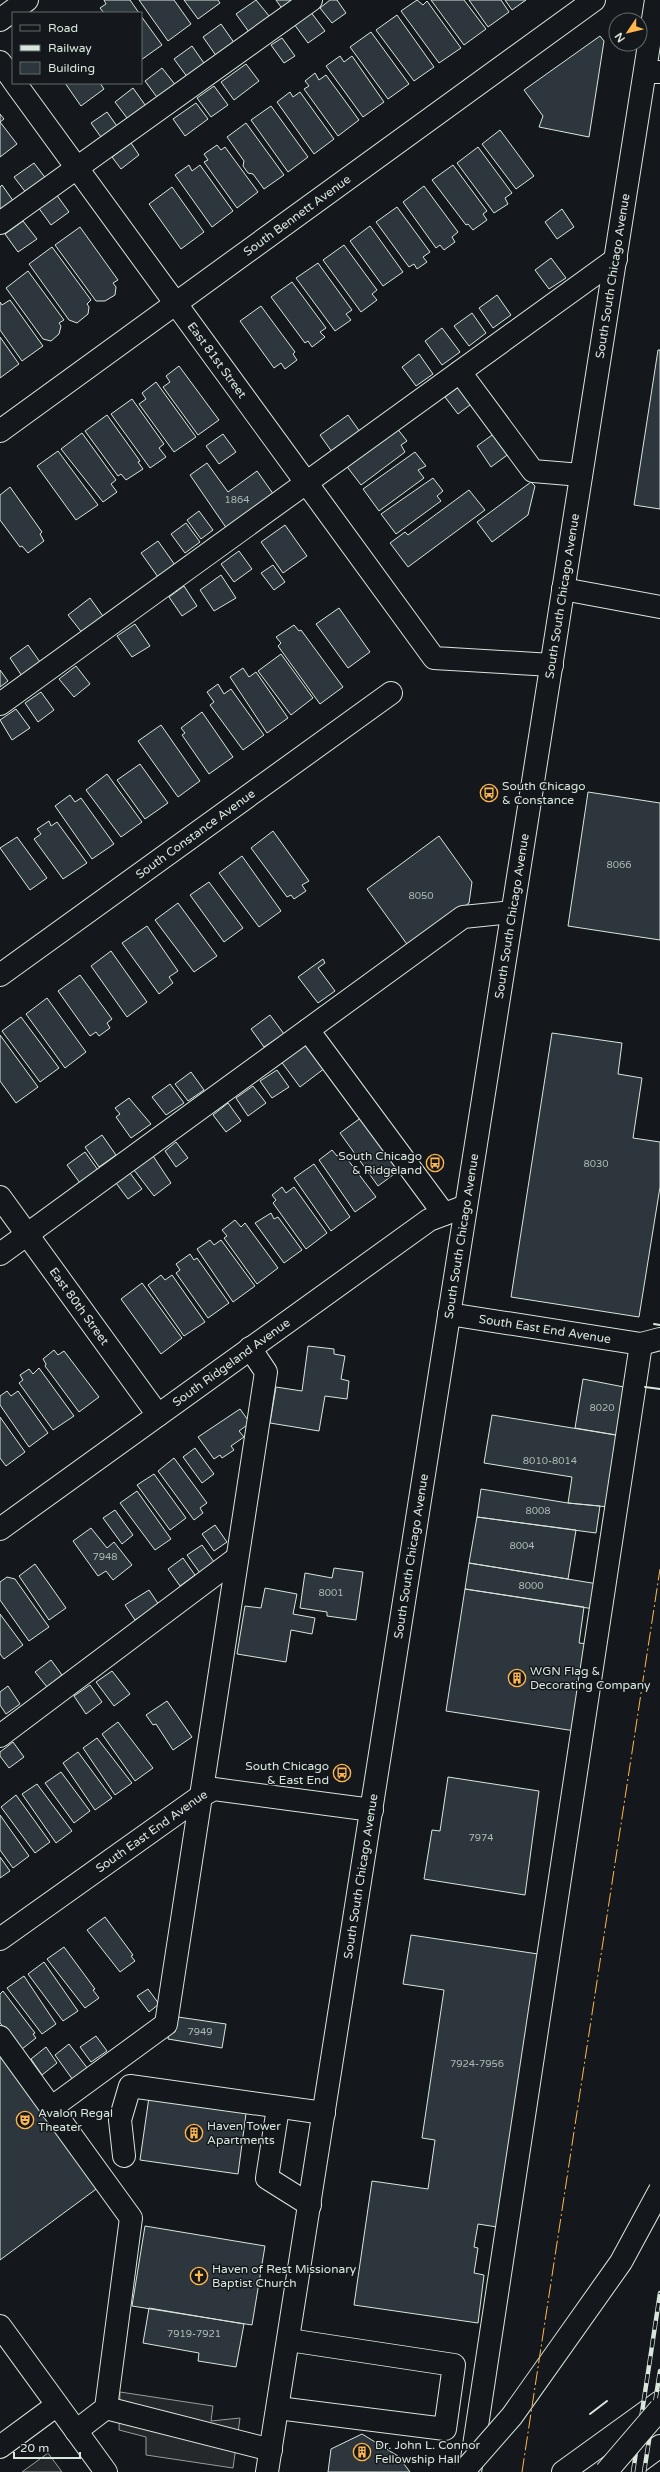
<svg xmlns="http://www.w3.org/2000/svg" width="660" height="2472" font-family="'Varela Round',sans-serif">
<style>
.parking{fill:#24282b;stroke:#939e99}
.building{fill:#2c363c;stroke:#d8e6dc}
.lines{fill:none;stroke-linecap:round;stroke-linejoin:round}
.minor-casing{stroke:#d8e6dc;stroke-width:24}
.major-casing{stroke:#d8e6dc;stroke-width:24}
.highway-casing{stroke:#d8e6dc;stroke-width:24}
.minor{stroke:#14181c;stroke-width:22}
.major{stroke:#14181c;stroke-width:22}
.highway{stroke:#14181c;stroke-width:22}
.rail-casing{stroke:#d8e6dc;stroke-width:4.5}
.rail{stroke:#14181c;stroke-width:3;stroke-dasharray:9;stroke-linecap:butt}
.highway-bridge-casing{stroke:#d8e6dc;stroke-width:24;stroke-linecap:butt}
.highway-bridge{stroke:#14181c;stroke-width:22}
.wall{stroke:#d8e6dc;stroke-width:2}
.power{stroke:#ffb74d;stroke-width:1;stroke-dasharray:14 3 2 3;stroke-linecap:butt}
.labels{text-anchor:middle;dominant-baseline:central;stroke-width:3;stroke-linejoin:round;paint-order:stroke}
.number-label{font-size:10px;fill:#adbab4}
.street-label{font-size:12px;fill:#d8e6dc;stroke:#14181c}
.poi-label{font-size:12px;fill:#d8e6dc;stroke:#14181c;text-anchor:start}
</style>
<rect width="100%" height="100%" fill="#14181c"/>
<!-- parking -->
<path class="parking" d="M120 2392 213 2406 211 2421 240 2418 233 2468 146 2455V2437L119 2430Z
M48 2453 62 2472H22Z"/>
<!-- building -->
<path class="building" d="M104 0H130L139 13H104L100 8 106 4Z
M139 0H174L191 24 168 41Z
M184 0H218L220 3 198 19Z
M256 0 270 17 249 32 236 14Z
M276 0H296L283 10Z
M330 0H337L346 13 332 23 320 8Z
M417 0 423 5 427 1 461 48 439 63 401 11Z
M431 0H464L486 29 464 45Z
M469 0H501L509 12 488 27Z
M505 0H526L512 10Z
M310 11 325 31 308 43 294 24Z
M397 15 434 67 414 81 376 30Z
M141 16 162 45 141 60Z
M221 24 235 44 217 57 203 37Z
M371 32 409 84 388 99 350 47Z
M600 36 604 41 589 137 539 127 543 116 524 90Z
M282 38 295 56 284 63 271 45Z
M192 46 206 66 188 78 174 59Z
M340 56 344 62 352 56 384 102 363 117 326 66Z
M246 64 259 81 234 100 221 82Z
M162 68 177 87 159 100 145 81Z
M315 73 319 80 326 75 359 120 338 136 304 89 309 86 305 81Z
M65 83H100L104 89 81 106Z
M214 86 228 105 211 117 197 98Z
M133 88 148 109 130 122 115 102Z
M290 92 293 97 300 92 334 139 314 154 277 102Z
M196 103 208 119 185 136 173 119Z
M271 106 308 157 288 172 251 120Z
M107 112 119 129 103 140 91 123Z
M0 114 4 119 0 122 17 144 0 157Z
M246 123 284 175 264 189 253 174 248 173 243 166 244 161 227 137Z
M500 130 534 176 516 189 482 144Z
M131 143 139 155 121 169 112 157Z
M217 145 221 150 225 147 258 192 237 208 204 162 208 160 204 154Z
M478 147 512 193 505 198 508 204 494 213 457 163Z
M34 163 47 180 27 194 14 177Z
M189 165 192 171 200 165 233 211 212 227 175 175Z
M453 165 487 211 483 214 487 220 473 230 468 224 466 225 432 180Z
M2 185 14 202 0 212V187Z
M424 186 458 232 452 237 455 242 444 250 440 245 436 248 403 202Z
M172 187 204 232 181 249 149 204Z
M56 194 69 212 51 225 38 207Z
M397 207 430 252 423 257 427 262 417 269 414 264 409 267 376 222Z
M562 209 574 227 557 239 545 222Z
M23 221 37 239 18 252 5 234Z
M370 226 403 272 383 286 350 241Z
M80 227 118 280 113 283 116 287 115 295 105 301H96L55 245Z
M344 245 377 290 372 294 377 300 361 312 323 260Z
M52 247 91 300 87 304 89 307 88 314 77 323 69 320 29 264Z
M551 258 566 278 549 289 535 270Z
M318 263 352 310 346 314 351 320 335 331 296 278Z
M28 271 64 320 59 323 61 326 59 334 51 341 43 339 6 288Z
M292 282 326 328 320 332 325 337 312 347 308 341 305 343 271 297Z
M497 295 511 315 493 328 479 308Z
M10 300 43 346 22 361 0 330V302L2 305Z
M261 306 295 352 293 354 297 360 285 369 281 363 274 368 240 321Z
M472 313 486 333 469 346 454 326Z
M442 328 460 352 442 365 425 341Z
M0 337 19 364 0 378Z
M658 350H660V509L634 505Z
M419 354 433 374 416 386 402 367Z
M179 366 219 420 198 435 163 387 170 382 166 376Z
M156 382 196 437 174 452 139 404 146 399 142 393Z
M461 385 474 402 458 414 445 397Z
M132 399 164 444 159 448 166 457 150 468 111 414Z
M107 415 140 461 138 462 143 469 126 480 121 474 118 476 85 431Z
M348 415 360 432 332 452 320 435Z
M396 427 407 441 401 445 405 452 361 485 345 464Z
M82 433 116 480 111 484 117 492 103 502 61 449Z
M495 433 510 453 491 467 477 446Z
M223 434 236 452 219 464 206 446Z
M58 451 98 505 76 520 37 466Z
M415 452 426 466 418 470 424 478 379 511 363 489Z
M207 463 228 492 257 471 274 495 227 529 190 475Z
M433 478 443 491 437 496 441 501 396 534 381 514Z
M531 482 535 486 528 515 492 542 477 522Z
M10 487 42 532 40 534 44 541 28 553 22 546 20 547 0 520V495Z
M469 490 485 510 408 567 390 543 405 532 408 535Z
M199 511 213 530 201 539 187 520Z
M186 523 200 542 185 553 171 534Z
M285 525 307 556 283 573 261 542Z
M158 541 175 565 158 577 141 553Z
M239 551 252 569 234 582 221 564Z
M273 565 285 582 274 590 261 573Z
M221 575 236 598 214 611 200 590Z
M184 586 197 606 182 616 169 597Z
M90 598 105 619 83 634 68 615Z
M339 608 370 652 348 668 316 624Z
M135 624 150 646 132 657 117 636Z
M294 625 299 631 301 630 343 687 320 704 278 646 281 643 276 637Z
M28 645 40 662 22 676 10 658Z
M281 654 313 698 291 715 258 671Z
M76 666 90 684 74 697 59 679Z
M243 668 249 677 256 672 288 718 267 733 230 677Z
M0 670 8 681 0 687Z
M218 684 224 694 231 689 264 735 243 750 210 705 214 702 207 692Z
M41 692 54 710 38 722 25 703Z
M16 709 30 728 12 740 0 720Z
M202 712 233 757 209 774 182 735 185 733 181 728Z
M161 725 200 781 178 797 138 741Z
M140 764 168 803 145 819 117 780Z
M107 774 142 822 121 837 86 790Z
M588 792 660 803V940L568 926Z
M70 795 75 802 81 798 114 844 92 859 55 806Z
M49 821 51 826 57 822 87 863 63 879 34 839 41 834 37 829Z
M273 831 309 881 302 885 306 891 294 899 291 895 287 897 251 848Z
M439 836 472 882 469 903 409 947 367 889Z
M17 837 47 878 30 890 0 848Z
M242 856 281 911 259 927 219 873Z
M209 882 243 928 224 942 190 895Z
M178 903 217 956 194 972 155 920Z
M147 926 178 971 169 977 173 983 159 994 122 943Z
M111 951 147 1002 127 1017 91 966Z
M323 959 325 963 318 968 335 991 318 1003 298 977Z
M80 975 112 1019 107 1023 110 1028 99 1036 96 1032 90 1036 58 991Z
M47 998 86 1052 65 1068 26 1014Z
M270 1015 284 1034 264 1047 251 1029Z
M21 1017 59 1068 40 1082 2 1031Z
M552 1033 622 1043 618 1074 642 1078 633 1138 660 1142V1187L639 1317 511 1297Z
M0 1035 38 1087 16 1103 0 1081Z
M305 1041 325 1068 300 1087 280 1060Z
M277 1070 289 1087 272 1098 260 1081Z
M191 1072 204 1090 188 1101 175 1084Z
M170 1084 184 1103 166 1115 152 1097Z
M253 1086 266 1103 248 1116 236 1098Z
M129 1098 151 1124 131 1138 116 1117 120 1114 115 1108Z
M228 1103 241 1121 226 1132 213 1115Z
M362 1117 401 1169 378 1186 340 1133Z
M102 1135 116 1155 99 1167 85 1147Z
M176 1142 188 1158 176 1167 165 1151Z
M332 1150 337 1156 342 1152 376 1197 355 1212 319 1160Z
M85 1152 98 1170 80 1183 67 1165Z
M153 1156 171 1183 154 1196 134 1170Z
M314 1164 350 1217 331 1231 294 1178Z
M130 1173 142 1189 128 1199 116 1183Z
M282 1187 286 1193 294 1187 327 1233 306 1249 273 1203 276 1200 272 1195Z
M271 1213 274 1219 278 1217 302 1250 284 1263 255 1223Z
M235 1220 241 1227 245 1223 278 1268 257 1284 224 1238 227 1236 222 1230Z
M210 1240 214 1245 221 1240 255 1286 233 1302 197 1249Z
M190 1254 194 1260 197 1258 229 1303 208 1318 176 1273 180 1270 176 1264Z
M161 1275 165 1280 172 1275 205 1322 184 1336 148 1285Z
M142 1283 182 1338 161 1354 121 1299Z
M308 1346 334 1349V1354L345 1356 341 1379 349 1381 347 1399 325 1396 319 1431 270 1423 276 1387 302 1391Z
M54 1350 58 1355 64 1351 99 1397 79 1412 45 1366 46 1364 43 1359Z
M39 1368 74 1416 53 1430 19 1383 23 1380 20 1375 29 1369 33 1374Z
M583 1379 629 1388 622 1436 575 1428Z
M7 1391 11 1396 18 1391 48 1433 29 1447 0 1405V1396Z
M240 1409 250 1423 239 1431 244 1437 231 1446 234 1450 222 1458 220 1455 214 1459 198 1437Z
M492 1415 622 1436 609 1507 568 1503 572 1477 484 1463Z
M0 1417 25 1452 6 1466 0 1458Z
M195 1448 214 1474 202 1483 183 1457Z
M174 1458 207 1503 200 1508 203 1513 194 1520 158 1471Z
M154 1474 186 1518 170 1530 137 1485Z
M481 1489 568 1503 600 1506 596 1533 477 1517Z
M137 1491 171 1539 155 1550 120 1503Z
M115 1510 133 1535 122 1544 103 1518Z
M477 1517 576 1530 568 1579 469 1563Z
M215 1525 227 1542 214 1551 202 1534Z
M91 1528 107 1548 114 1542 132 1565 113 1580 106 1571 98 1576 73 1541Z
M202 1545 214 1562 200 1573 187 1555Z
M183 1558 195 1575 180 1586 168 1569Z
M469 1563 598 1584 594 1609 465 1589Z
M35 1564 66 1608 49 1620 19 1576Z
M334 1568 363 1572 356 1620 327 1616V1612L300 1608 305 1573 332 1578Z
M7 1577 15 1579 49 1627 29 1641 0 1600V1582Z
M265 1588 297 1594 293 1614 315 1618 312 1634 291 1630 286 1662 237 1654 245 1606 261 1608Z
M465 1589 584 1607 579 1643 588 1644 575 1731 446 1711Z
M149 1590 159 1605 135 1620 125 1605Z
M0 1614 23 1645 4 1659 0 1654Z
M51 1660 62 1675 47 1687 35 1672Z
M112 1671 130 1694 114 1706 96 1682Z
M90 1685 102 1702 86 1714 74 1696Z
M8 1686 20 1704 6 1714 0 1705V1692Z
M167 1701 192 1737 173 1750 156 1724 153 1725 146 1715Z
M118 1722 153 1768 135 1781 102 1734Z
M97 1738 132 1783 115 1795 83 1748Z
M13 1742 24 1757 9 1768 0 1756V1752Z
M78 1752 112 1798 95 1810 63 1763Z
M61 1772 90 1811 74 1823 45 1783Z
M448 1777 539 1791 525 1895 424 1879 432 1830 440 1831Z
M37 1784 72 1831 56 1843 22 1794Z
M16 1795 50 1842 35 1853 1 1807Z
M0 1815 29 1856 13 1868 0 1850Z
M0 1857 10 1871 0 1878Z
M105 1917 133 1955 131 1956 135 1961 120 1972 87 1930Z
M411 1935 538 1954 497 2227 478 2224 474 2247 478 2248 474 2273 484 2275 478 2323 354 2305 372 2181 428 2189 435 2140 422 2138 444 1990 403 1984Z
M64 1947 95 1989 93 1990 99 1998 85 2008 47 1959Z
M44 1962 78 2011 63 2021 28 1974Z
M24 1976 56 2024 42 2034 7 1988Z
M148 1989 159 2004 149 2012 137 1996Z
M3 1991 35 2033 33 2034 36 2038 22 2049 0 2023V1994Z
M178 2017 226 2024 222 2048 168 2039 169 2034 175 2032Z
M96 2036 107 2051 91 2062 80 2047Z
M69 2044 88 2069 73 2080 55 2055Z
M46 2047 57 2063 42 2075 31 2059Z
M0 2052 99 2187 0 2260Z
M150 2090 247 2106 238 2174 140 2160Z
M145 2226 265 2246 252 2325 132 2306Z
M149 2308 244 2324 236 2367 198 2361 199 2353 143 2343Z
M362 2434 398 2456 410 2472H328L331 2449Z"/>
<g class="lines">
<defs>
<g id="minor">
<path d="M0 20 27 0"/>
<path d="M0 62 13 80"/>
<path d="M645 72H660"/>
<path id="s1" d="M15 83 434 658 552 665"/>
<path d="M0 223 311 0"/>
<path d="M460 372 533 471 581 475"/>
<path id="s2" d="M0 431 594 0"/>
<path d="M563 589 660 607"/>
<path d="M0 704 616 259"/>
<path id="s3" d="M0 975 391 693"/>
<path d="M308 1030 444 1214"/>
<path id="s4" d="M0 1197 158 1415"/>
<path d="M0 1254 463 917 512 912"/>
<path id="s5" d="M449 1314 641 1344 660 1339"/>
<path id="s6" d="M0 1529 429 1220 466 1206"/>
<path d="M0 1736 237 1558"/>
<path id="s7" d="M0 1939 201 1796 214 1789 372 1810"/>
<path d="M0 2037 131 2218 106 2408 76 2431"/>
<path d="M51 2108 166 2024 266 1372 250 1348"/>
<path d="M278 2108 267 2178 310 2205"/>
<path d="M124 2156 120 2120 130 2086 324 2113"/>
<path d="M106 2408 271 2450"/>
<path d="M278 2408 445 2429 454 2365 289 2340"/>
<path d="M0 2447 57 2405"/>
<path d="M470 2472 641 1344"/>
</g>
<g id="major">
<path d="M0 2326 106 2472"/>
<path id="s8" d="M267 2472 656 0"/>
</g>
<path id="highway" d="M563 2472 660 2402
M625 2472 660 2446"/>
</defs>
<!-- minor casing -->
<use href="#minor" class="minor-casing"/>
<!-- major casing -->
<use href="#major" class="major-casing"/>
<!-- highway casing -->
<use href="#highway" class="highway-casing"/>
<!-- minor -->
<use href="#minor" class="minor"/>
<!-- major -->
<use href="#major" class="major"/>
<!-- highway -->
<use href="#highway" class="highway"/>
<defs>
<path id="rail" d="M633 2472 660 2293
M644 2472 660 2371"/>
</defs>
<!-- rail casing -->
<use href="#rail" class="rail-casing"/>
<!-- rail -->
<use href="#rail" class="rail"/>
<defs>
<path id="highway-bridge" d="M463 2472 512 2416 621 2262 660 2190
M606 2472 660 2409"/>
</defs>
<!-- highway-bridge casing -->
<use href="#highway-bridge" class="highway-bridge-casing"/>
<!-- highway-bridge -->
<use href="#highway-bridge" class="highway-bridge"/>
<!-- wall -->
<path class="wall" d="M654 1324 660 1325
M645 1387 660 1389
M590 2414 607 2401"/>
<!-- power -->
<path class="power" d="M522 2472 660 1569"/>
</g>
<!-- icons -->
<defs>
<symbol id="bus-ring" viewBox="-11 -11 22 22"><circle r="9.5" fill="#14181c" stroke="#ffb74d" stroke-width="1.5"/><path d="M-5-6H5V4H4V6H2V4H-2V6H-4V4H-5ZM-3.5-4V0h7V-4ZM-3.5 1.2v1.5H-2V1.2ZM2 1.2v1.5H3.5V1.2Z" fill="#ffb74d"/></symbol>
<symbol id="building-ring" viewBox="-11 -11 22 22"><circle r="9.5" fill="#14181c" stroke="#ffb74d" stroke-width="1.5"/><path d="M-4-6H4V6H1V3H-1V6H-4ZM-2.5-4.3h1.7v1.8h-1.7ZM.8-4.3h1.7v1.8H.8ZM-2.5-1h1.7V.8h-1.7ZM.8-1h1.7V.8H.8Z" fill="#ffb74d"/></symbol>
<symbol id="theatre-ring" viewBox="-11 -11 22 22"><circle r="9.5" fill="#14181c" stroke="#ffb74d" stroke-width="1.5"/><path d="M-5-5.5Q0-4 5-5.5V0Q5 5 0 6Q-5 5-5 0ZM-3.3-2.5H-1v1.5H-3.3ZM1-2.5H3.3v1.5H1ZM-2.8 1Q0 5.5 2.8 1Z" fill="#ffb74d"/></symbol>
<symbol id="church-ring" viewBox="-11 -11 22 22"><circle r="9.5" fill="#14181c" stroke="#ffb74d" stroke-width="1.5"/><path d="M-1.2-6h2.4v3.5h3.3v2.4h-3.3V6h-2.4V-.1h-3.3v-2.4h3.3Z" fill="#ffb74d"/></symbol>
</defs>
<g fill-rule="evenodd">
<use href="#bus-ring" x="479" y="783" width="20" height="20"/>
<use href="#bus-ring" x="425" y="1153" width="20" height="20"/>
<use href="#building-ring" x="507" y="1668" width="20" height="20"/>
<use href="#bus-ring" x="332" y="1763" width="20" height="20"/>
<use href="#theatre-ring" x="15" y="2110" width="20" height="20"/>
<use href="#building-ring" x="184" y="2123" width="20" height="20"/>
<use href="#church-ring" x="189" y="2266" width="20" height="20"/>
<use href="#building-ring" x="352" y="2442" width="20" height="20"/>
</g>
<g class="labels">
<!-- number labels -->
<g class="number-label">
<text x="237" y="500">1864</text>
<text x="619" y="865">8066</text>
<text x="421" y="896">8050</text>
<text x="596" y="1164">8030</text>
<text x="602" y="1408">8020</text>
<text x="550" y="1461">8010-8014</text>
<text x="538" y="1511">8008</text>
<text x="522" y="1546">8004</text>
<text x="105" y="1557">7948</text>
<text x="531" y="1586">8000</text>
<text x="331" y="1593">8001</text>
<text x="481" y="1838">7974</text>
<text x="200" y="2032">7949</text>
<text x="477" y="2064">7924-7956</text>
<text x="194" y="2334">7919-7921</text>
</g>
<!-- street labels -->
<g class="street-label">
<text stroke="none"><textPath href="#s2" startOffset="367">South Bennett Avenue</textPath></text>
<text stroke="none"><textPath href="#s8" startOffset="2223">South South Chicago Avenue</textPath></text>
<text stroke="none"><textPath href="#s1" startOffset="343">East 81st Street</textPath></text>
<text stroke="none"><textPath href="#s8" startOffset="1899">South South Chicago Avenue</textPath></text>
<text stroke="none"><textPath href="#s3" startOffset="241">South Constance Avenue</textPath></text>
<text stroke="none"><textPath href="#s8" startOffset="1575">South South Chicago Avenue</textPath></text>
<text stroke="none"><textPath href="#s8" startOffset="1251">South South Chicago Avenue</textPath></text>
<text stroke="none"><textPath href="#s4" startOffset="135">East 80th Street</textPath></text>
<text stroke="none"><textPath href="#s5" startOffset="97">South East End Avenue</textPath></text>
<text stroke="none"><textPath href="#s6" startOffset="285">South Ridgeland Avenue</textPath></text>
<text stroke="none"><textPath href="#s8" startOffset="927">South South Chicago Avenue</textPath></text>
<text stroke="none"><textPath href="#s7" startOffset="186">South East End Avenue</textPath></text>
<text stroke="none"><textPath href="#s8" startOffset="603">South South Chicago Avenue</textPath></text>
</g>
<!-- poi labels -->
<g class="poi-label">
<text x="502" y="786">South Chicago<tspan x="502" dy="14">&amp; Constance</tspan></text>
<text x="422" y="1156" text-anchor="end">South Chicago<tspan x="422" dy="14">&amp; Ridgeland</tspan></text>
<text x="530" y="1671">WGN Flag &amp;<tspan x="530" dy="14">Decorating Company</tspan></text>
<text x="329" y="1766" text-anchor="end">South Chicago<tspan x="329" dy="14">&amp; East End</tspan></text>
<text x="38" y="2113">Avalon Regal<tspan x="38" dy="14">Theater</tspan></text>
<text x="207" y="2126">Haven Tower<tspan x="207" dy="14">Apartments</tspan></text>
<text x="212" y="2269">Haven of Rest Missionary<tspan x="212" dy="14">Baptist Church</tspan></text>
<text x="375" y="2445">Dr. John L. Connor<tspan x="375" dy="14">Fellowship Hall</tspan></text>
</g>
</g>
<!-- legend -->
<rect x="12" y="12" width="130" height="72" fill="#14181c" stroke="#626a69"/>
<rect x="20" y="25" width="20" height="6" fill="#14181c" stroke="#626a69"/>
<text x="48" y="32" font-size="12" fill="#d8e6dc">Road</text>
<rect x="20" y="45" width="20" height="6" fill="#d8e6dc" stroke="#626a69"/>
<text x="48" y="52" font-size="12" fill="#d8e6dc">Railway</text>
<rect x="20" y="62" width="20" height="12" fill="#2c363c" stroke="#626a69"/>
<text x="48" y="72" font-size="12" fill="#d8e6dc">Building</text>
<!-- north arrow -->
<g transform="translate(628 32) rotate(235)"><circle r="19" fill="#14181c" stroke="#626a69"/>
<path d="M0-3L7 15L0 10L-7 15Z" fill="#ffb74d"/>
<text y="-6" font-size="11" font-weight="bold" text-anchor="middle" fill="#d8e6dc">N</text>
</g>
<!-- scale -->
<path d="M14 2452v6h66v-6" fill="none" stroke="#d8e6dc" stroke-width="2"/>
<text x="20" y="2452" font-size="12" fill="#d8e6dc" stroke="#14181c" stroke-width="3" paint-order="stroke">20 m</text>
</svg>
